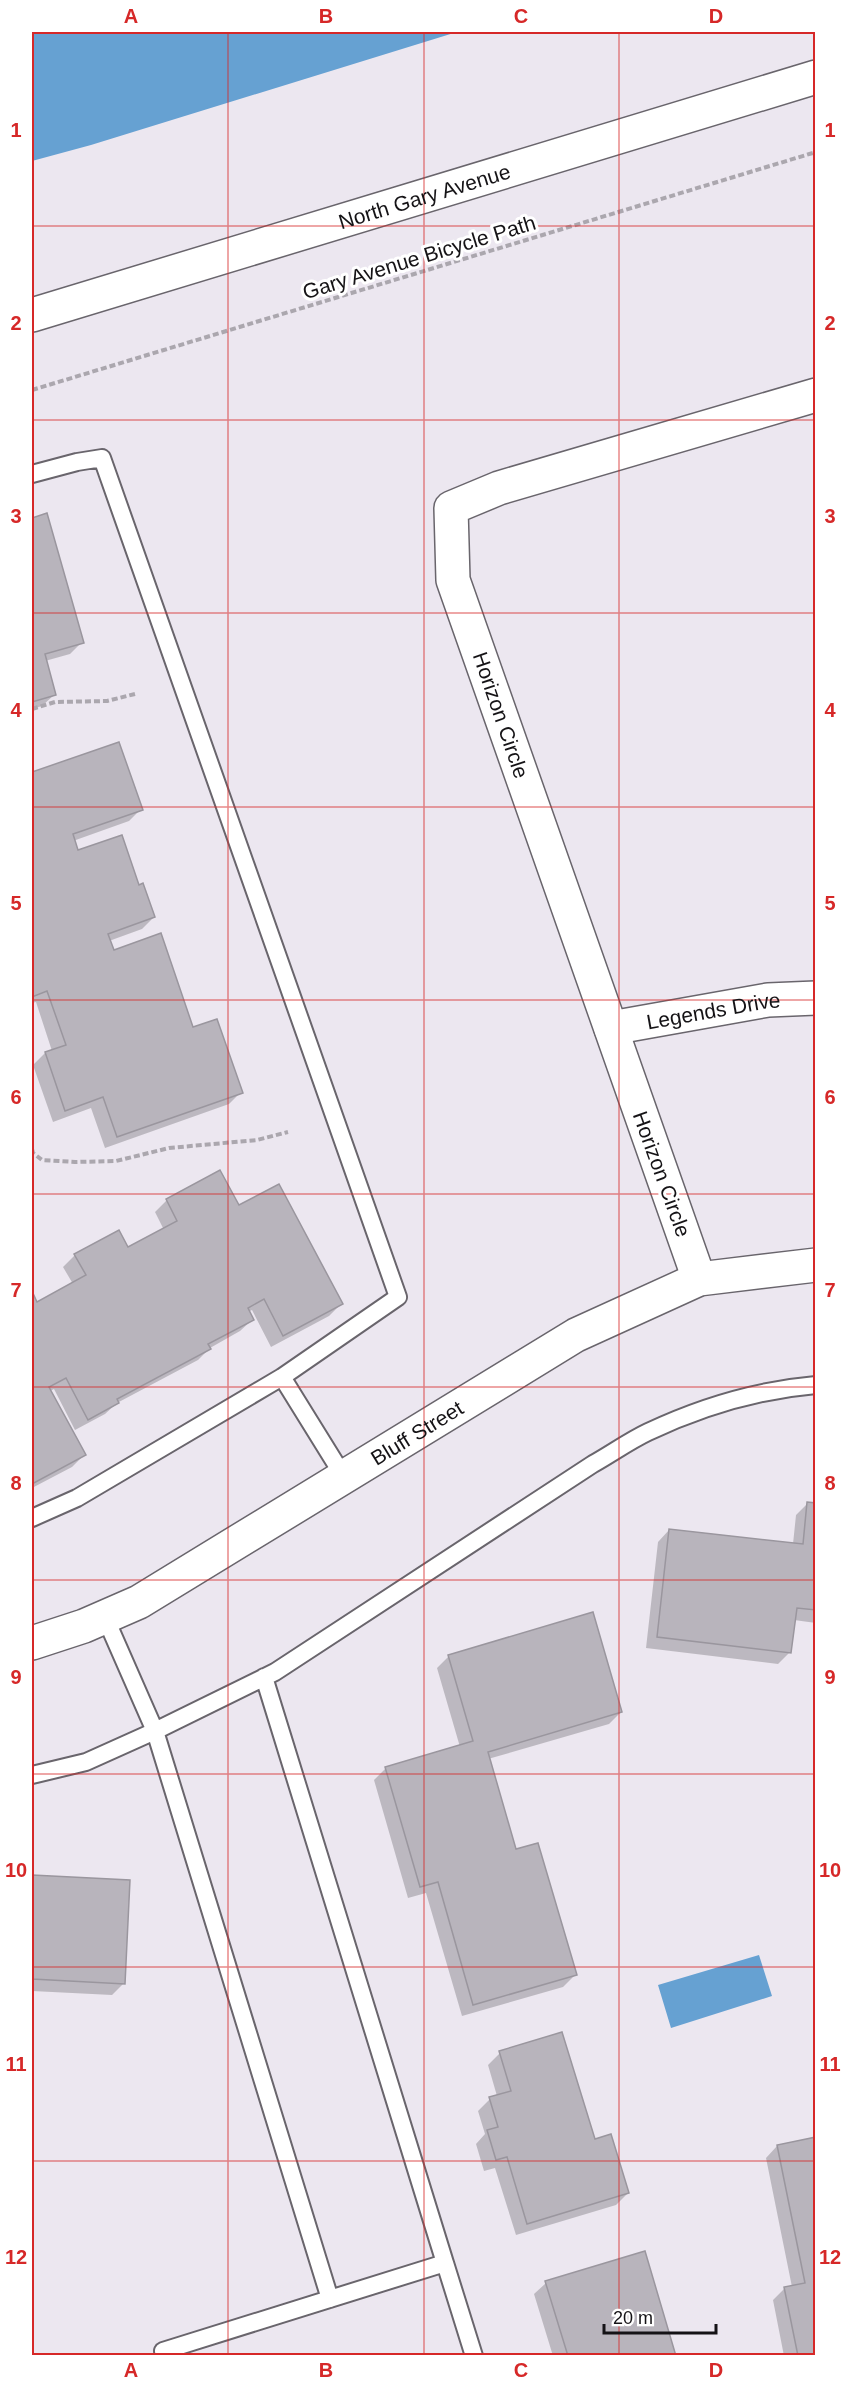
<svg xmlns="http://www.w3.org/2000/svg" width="847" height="2387" font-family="Arial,sans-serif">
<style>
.water{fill:#66a1d2}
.shadow{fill:#0003}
.building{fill:#b8b4bc;stroke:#9a969e;stroke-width:1.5}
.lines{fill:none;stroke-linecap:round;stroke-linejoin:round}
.service-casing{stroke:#69656c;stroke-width:20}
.minor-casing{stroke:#69656c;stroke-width:36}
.tertiary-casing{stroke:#69656c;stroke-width:36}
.path{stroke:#aba7ae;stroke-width:4;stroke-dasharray:6 3;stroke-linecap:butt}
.service{stroke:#fff;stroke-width:16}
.minor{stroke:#fff;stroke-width:33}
.tertiary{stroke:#fff;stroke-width:33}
.grid{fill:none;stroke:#d62828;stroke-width:1.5;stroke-opacity:0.55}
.labels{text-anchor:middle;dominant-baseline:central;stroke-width:6;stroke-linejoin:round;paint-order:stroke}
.street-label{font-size:21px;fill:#151316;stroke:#fff}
.neatline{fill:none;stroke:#d62828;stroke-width:2}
.grid-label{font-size:20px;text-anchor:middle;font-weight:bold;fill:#d62828}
</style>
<rect width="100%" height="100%" fill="#ece7f0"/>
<!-- water -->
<path class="water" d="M32 32H104L111 34 122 32H457L91 145 32 161Z
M759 1955 772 1996 671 2028 658 1985Z"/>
<!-- shadow -->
<path class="shadow" d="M46 515 82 642 70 654 45 661 54 695 42 706 32 709V519Z
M118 744 141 809 129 821 73 841 77 852 138 887 154 917 142 929 109 941 113 952 193 1029 241 1092 229 1104 105 1148 91 1108 53 1122 33 1065 45 1053 52 1051 36 1002 32 1003V774Z
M220 1172 238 1207 341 1304 329 1316 271 1347 252 1310 248 1312 252 1320 240 1331 210 1348 198 1360 117 1403 105 1414 75 1430 54 1389 50 1391 84 1455 72 1467 32 1488V1294L36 1304 73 1284 63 1267 75 1255 128 1249 164 1230 155 1212 166 1201Z
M808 1503 816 1504V1623L794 1620 790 1652 778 1664 646 1648 658 1542 669 1530 793 1544 796 1515Z
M449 1656 621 1712 609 1724 488 1759 515 1851 575 1975 563 1987 462 2016 426 1893 408 1898 374 1780 386 1768 460 1747 437 1668Z
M32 1877 128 1882 124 1983 112 1995 32 1991Z
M561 2034 594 2141 628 2193 616 2205 516 2235 495 2168 484 2171 476 2144 485 2134 478 2111 490 2099 497 2096 488 2065 500 2053Z
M816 2139V2356H784L773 2300 785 2288 792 2287 766 2158 777 2146Z
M546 2283 675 2356H553L534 2294Z"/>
<!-- building -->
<path class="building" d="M47 513 84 643 45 654 56 695 32 702V518Z
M119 742 143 810 73 834 78 850 122 835 139 885 143 883 155 917 108 934 114 950 161 933 193 1027 217 1019 243 1093 117 1137 103 1097 65 1111 45 1052 66 1045 47 991 32 997V772Z
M220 1170 239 1205 279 1184 343 1304 283 1336 264 1299 248 1308 254 1320 208 1344 211 1349 117 1399 119 1403 88 1420 66 1378 49 1387 86 1455 32 1484V1291L37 1302 86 1275 74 1254 119 1230 128 1247 177 1221 166 1199Z
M807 1502 816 1503V1610L797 1608 791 1653 657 1637 669 1529 803 1544Z
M593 1612 622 1712 488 1752 516 1849 538 1843 577 1975 473 2005 438 1882 420 1887 385 1767 473 1741 448 1655Z
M32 1875 130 1880 125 1984 32 1979Z
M562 2032 595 2139 611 2134 629 2193 527 2224 507 2157 496 2160 487 2130 498 2127 489 2097 511 2091 499 2051Z
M816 2137V2356H798L784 2287 805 2283 777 2145Z
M645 2251 676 2356H568L545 2281Z"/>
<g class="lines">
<defs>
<path id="service" d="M32 474 77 462 102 458 398 1297 282 1377
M32 1518 77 1498 282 1377 344 1477
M105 1617 155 1731 275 1672 593 1464C611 1454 629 1441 648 1432 701 1407 758 1390 816 1385
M264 1677 445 2263
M32 1775 86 1762 155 1731 330 2299
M165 2356 163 2351 445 2263 474 2356"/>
<g id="minor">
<path id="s1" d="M611 1028 768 1000 816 998"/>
<path d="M699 1279 453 580 451 508 499 488 816 395"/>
<path id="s2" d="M32 1643 84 1626 139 1602 576 1335 699 1279 816 1265"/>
</g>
<g id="tertiary">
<path id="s3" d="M32 315 816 77"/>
</g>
</defs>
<!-- service casing -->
<use href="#service" class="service-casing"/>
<!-- minor casing -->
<use href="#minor" class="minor-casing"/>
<!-- tertiary casing -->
<use href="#tertiary" class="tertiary-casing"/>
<!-- path -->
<path class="path" d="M32 390 816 152
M32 709 55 702 107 701 135 694
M32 1149 33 1153 42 1160 75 1162 116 1161 169 1148 257 1140 288 1132"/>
<!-- service -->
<use href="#service" class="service"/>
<!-- minor -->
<use href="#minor" class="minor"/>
<!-- tertiary -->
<use href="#tertiary" class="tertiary"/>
</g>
<!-- grid -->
<path class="grid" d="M228 32V2356M424 32V2356M619 32V2356M32 226H816M32 420H816M32 613H816M32 807H816M32 1000H816M32 1194H816M32 1387H816M32 1580H816M32 1774H816M32 1967H816M32 2161H816"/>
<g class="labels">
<!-- street labels -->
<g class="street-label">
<text stroke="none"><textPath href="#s3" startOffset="410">North Gary Avenue</textPath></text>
<text transform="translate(419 257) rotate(-17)">Gary Avenue Bicycle Path</text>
<text transform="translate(501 715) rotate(71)">Horizon Circle</text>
<text stroke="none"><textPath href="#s1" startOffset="104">Legends Drive</textPath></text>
<text transform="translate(662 1174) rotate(70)">Horizon Circle</text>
<text stroke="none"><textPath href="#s2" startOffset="440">Bluff Street</textPath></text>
</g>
</g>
<!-- border -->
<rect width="847" height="2387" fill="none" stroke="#ffffff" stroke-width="66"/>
<!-- scale -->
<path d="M604 2324v9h112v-9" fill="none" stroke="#151316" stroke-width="3"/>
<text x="613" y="2324" font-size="18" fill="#151316" stroke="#ffffff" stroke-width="4.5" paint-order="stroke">20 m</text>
<rect x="33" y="33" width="781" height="2321" class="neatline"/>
<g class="grid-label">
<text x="131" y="23">A</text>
<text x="326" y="23">B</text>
<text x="521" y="23">C</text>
<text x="716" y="23">D</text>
<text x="16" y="137">1</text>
<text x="830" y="137">1</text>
<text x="16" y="330">2</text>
<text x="830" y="330">2</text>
<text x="16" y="523">3</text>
<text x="830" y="523">3</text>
<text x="16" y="717">4</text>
<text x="830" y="717">4</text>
<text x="16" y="910">5</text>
<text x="830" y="910">5</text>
<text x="16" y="1104">6</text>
<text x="830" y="1104">6</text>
<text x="16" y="1297">7</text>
<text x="830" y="1297">7</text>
<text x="16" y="1490">8</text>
<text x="830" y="1490">8</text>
<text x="16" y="1684">9</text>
<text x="830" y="1684">9</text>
<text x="16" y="1877">10</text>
<text x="830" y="1877">10</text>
<text x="16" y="2071">11</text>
<text x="830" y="2071">11</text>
<text x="16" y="2264">12</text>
<text x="830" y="2264">12</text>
<text x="131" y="2377">A</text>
<text x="326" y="2377">B</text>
<text x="521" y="2377">C</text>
<text x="716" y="2377">D</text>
</g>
</svg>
